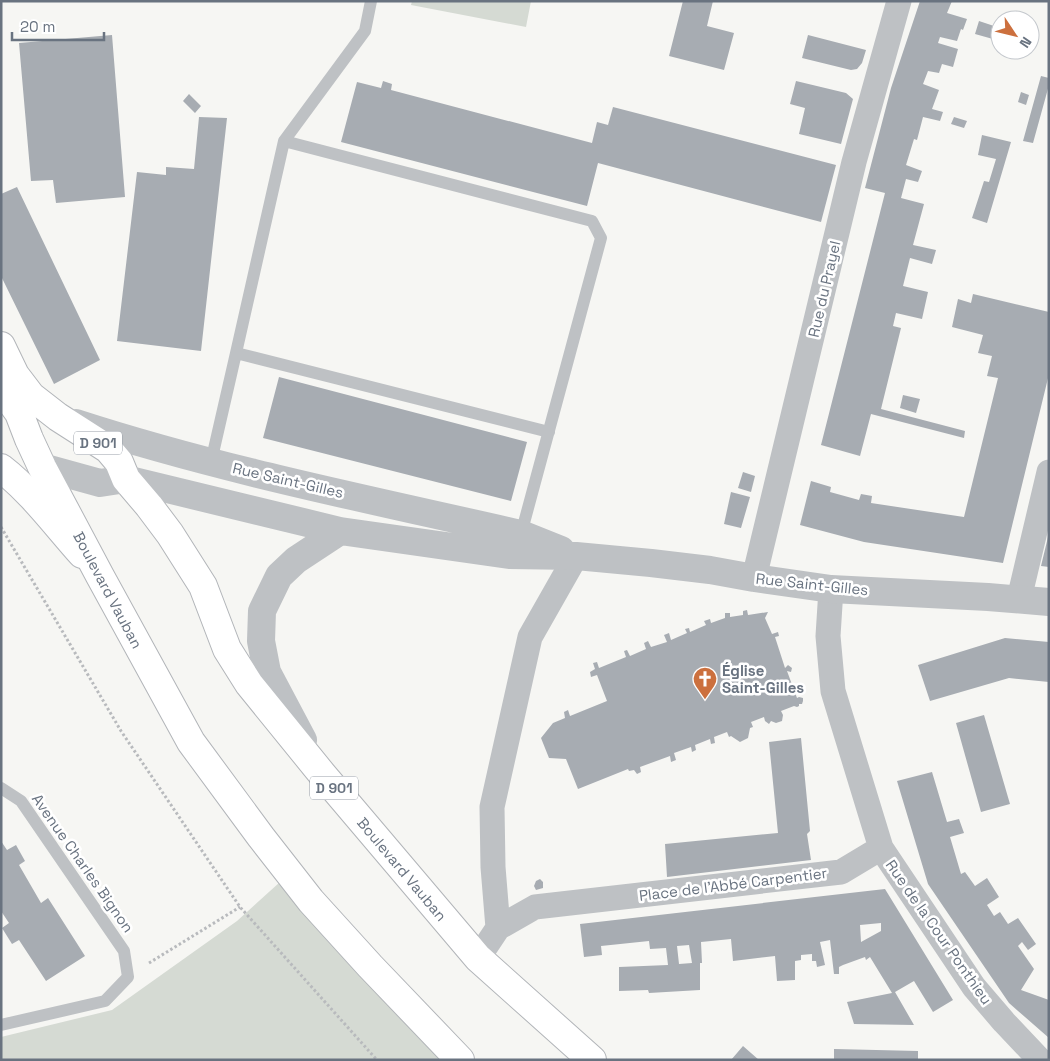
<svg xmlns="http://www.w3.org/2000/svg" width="1050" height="1061" font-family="'Space Grotesk',sans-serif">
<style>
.green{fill:#d5dad3}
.building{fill:#a7acb2;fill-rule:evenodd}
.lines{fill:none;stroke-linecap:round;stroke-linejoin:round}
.secondary-casing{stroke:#b3b6bb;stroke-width:30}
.primary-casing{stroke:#b2b5b9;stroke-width:30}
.path{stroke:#b8babd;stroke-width:3;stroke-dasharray:2.5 2.5;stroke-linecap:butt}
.service{stroke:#bec1c4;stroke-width:12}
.minor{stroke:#bec1c4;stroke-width:25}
.tertiary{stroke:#bec1c4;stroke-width:28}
.secondary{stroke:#fff;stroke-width:28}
.primary{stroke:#fff;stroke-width:28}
.labels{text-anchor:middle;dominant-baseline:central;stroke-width:5;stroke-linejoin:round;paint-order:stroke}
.shield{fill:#fff;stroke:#969da6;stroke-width:1}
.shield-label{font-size:14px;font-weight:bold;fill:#697380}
.street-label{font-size:15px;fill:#697380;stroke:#fff}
.poi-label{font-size:15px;font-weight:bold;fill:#697380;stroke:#fff;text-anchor:start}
</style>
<rect width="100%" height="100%" fill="#f6f6f3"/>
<!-- green -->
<path class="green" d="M412 1H531L526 27 411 5Z
M280 882 442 1060H1V1037L112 1010 237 921Z"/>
<!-- building -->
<path class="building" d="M683 1H713L707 26 734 33 724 70 669 56Z
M920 1H952L947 13 967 19 963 30 961 29 957 41 940 37 938 43 958 49 953 67 942 64 939 73 928 71 923 84 939 90 932 109 943 112 940 121 923 117 917 140 914 139 906 165 922 171 918 182 906 179 901 198 924 204 913 245 936 250 932 264 910 258 903 286 928 292 922 319 896 313 893 326 901 328 881 409 965 431 964 438 871 414 860 456 821 445 885 193 865 188 891 88Z
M979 21 997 27 998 25 1000 26V41L975 34Z
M112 35 125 197 56 203 53 180 31 181 19 43Z
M808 35 866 50 862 63 857 69 851 70 802 58Z
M1041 76 1049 78V85L1033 143 1023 141Z
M383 81 392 84 391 90 592 143 597 122 608 125 613 107 836 165 821 222 598 163 587 206 341 142 357 82 381 88Z
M796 81 846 93 853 99 841 144 799 134 805 108 790 104Z
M1021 92 1029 95 1026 105 1018 102Z
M189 94 201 106 195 113 183 101Z
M199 117 227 118 201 351 117 341 137 172 166 175V167L194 169Z
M954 117 967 121 964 128 951 124Z
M982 135 1011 142 987 223 972 218 984 181 989 182 996 159 978 155Z
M17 187 100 360 54 384 1 276V194Z
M973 294 1049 312V374L1003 563 864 542 800 525 811 481 831 487 830 492 859 500 861 494 872 496 871 503 964 517 998 378 987 376 992 356 978 353 983 335 952 327 958 299 971 303Z
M279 377 527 442 511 501 263 438Z
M903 395 920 399 916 413 900 408Z
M743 472 755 476 751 492 738 488Z
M731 492 750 497 741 528 724 524Z
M1048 537 1049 567 1041 566Z
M747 610 748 615 768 612 765 618 772 634 778 632 779 636 775 637 785 668 788 665 792 668 791 672 787 671 797 698 799 697 803 698V701L802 704H799V706L797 707 794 706 781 711 783 715 782 721 776 723 771 721 769 724 765 721 764 717 751 722 753 727 750 728 748 738 740 742 731 736 729 737 727 732 714 737 715 743 711 744 710 739 695 745 696 750 692 752 691 747 674 753 676 760 671 762 670 756 640 767 641 772 637 774 634 770 629 771 628 769 578 789 566 759 549 758 541 738 553 723 565 718 564 712 568 710 570 716 607 701 597 675 591 677 590 672 595 669 593 663 597 662 599 668 626 657 624 651 627 650 630 656 646 649 644 643 648 641 651 647 667 642 664 635 669 633 671 640 687 633 685 629 689 628 690 632 706 625 704 621 710 619 711 623 725 618V613H730V617L743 615V611Z
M1005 638 1049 642V682L1009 678 930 701 918 665Z
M984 715 1010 804 981 812 956 723Z
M801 738 810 831 807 834 811 860 667 877 665 844 778 833 769 742Z
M932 772 947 822 959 819 964 833 950 837 961 874 965 872 975 886 987 878 999 897 987 905 994 916 1000 912 1008 924 1018 918 1036 944 1028 950 1022 942 1018 946 1034 969 1021 990 1049 1000V1038L1009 1003 928 884 897 781Z
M1 841 7 850 16 845 25 861 19 865 41 903 48 898 85 956 46 981 19 940 12 944 2 928 9 923 1 911Z
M540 879 543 882V888L536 890 534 886 536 881Z
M885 889 953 1000 933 1012 914 981 895 992 914 1025 854 1024 847 1002 892 993 870 957 866 960 865 957 843 965 839 967V974H834L830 940 820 942 825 965 817 967 816 961H812V954L801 955V960L795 961V980L777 981 775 956 733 961 731 939 701 942 702 963H700V990L649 993 648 990 619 991V967L668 965 666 948 650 949 649 941 601 946 602 955 584 957 580 924ZM881 923V931L861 942 860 925ZM689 945 692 963 679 964 677 946Z
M743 1046 759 1060H731Z
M834 1049 918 1051V1060H834Z"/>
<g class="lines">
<defs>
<path id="secondary" d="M1 468C32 492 56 525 82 554"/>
<path id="primary" d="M1 346 15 375 31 396 58 417 108 449 119 462 126 479 149 506 170 534 203 586 227 649 249 684 322 774 478 958 592 1060
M1 388 19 413 29 439 42 467 100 576 191 742 261 837 311 901 370 966 460 1060"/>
</defs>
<!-- secondary casing -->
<use href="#secondary" class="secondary-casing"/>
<!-- primary casing -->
<use href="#primary" class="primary-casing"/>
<!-- path -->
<path class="path" d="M1 527 121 731 240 907 377 1060
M149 963 240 907"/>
<!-- service -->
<path class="service" d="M371 1 365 31 284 141 236 353 549 432
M284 141 592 221 601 238 521 534
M211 462 236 353
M1 788 21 801 124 951 128 977 105 1001 1 1025"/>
<!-- minor -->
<path class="minor" d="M754 578 854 162 899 1
M831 589 828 636 833 691 881 848 974 987 1004 1022 1040 1060
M1019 599 1049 472
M498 928 535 907 841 872 881 848
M478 958 498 928 493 867 492 807 530 637 576 556"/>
<!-- tertiary -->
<path class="tertiary" d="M76 423C221 470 372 500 521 534L561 550
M42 467 100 483 126 479 340 531 509 555 576 556 651 563 710 570 754 578 831 589 988 597 1049 602
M303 740 267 672 261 641 262 611 279 576 296 560 340 531"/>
<!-- secondary -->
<use href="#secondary" class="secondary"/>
<!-- primary -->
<use href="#primary" class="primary"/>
</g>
<!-- icons -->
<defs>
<symbol id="church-pin" viewBox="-11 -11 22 30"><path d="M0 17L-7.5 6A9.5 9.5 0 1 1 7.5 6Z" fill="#cc703e" stroke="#fff"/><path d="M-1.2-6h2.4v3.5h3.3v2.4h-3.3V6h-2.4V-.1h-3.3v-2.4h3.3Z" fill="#fff"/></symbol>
</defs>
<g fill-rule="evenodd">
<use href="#church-pin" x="691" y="665" width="28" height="38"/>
</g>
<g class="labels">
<!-- shield labels -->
<g class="shield">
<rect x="74" y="431.5" width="48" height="23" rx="4"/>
<rect x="310" y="776.5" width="48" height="23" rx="4"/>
</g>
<g class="shield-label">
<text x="98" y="443">D 901</text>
<text x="334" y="788">D 901</text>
</g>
<!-- street labels -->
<g class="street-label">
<text transform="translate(824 289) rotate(-77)">Rue du Prayel</text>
<text transform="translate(288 480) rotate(13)">Rue Saint-Gilles</text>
<text transform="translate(812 584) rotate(6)">Rue Saint-Gilles</text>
<text transform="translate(108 590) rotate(62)">Boulevard Vauban</text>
<text transform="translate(83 863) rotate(55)">Avenue Charles Bignon</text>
<text transform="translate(402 869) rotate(50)">Boulevard Vauban</text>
<text transform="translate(733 884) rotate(-7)">Place de l'Abbé Carpentier</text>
<text transform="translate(939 932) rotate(55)">Rue de la Cour Ponthieu</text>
</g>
<!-- poi labels -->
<g class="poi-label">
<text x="722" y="670">Église<tspan x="722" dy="17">Saint-Gilles</tspan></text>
</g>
</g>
<!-- border -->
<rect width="1050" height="1061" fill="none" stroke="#697380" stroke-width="5"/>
<!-- north arrow -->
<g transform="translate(1015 35) rotate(125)"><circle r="24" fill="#ffffff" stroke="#c3c7cc"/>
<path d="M0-4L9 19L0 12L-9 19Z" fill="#cc703e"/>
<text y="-8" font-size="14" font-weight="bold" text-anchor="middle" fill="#697380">N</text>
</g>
<!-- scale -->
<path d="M12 32v8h92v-8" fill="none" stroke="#697380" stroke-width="2.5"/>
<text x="20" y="32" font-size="15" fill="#697380" stroke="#ffffff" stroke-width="4" paint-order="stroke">20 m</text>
</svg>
